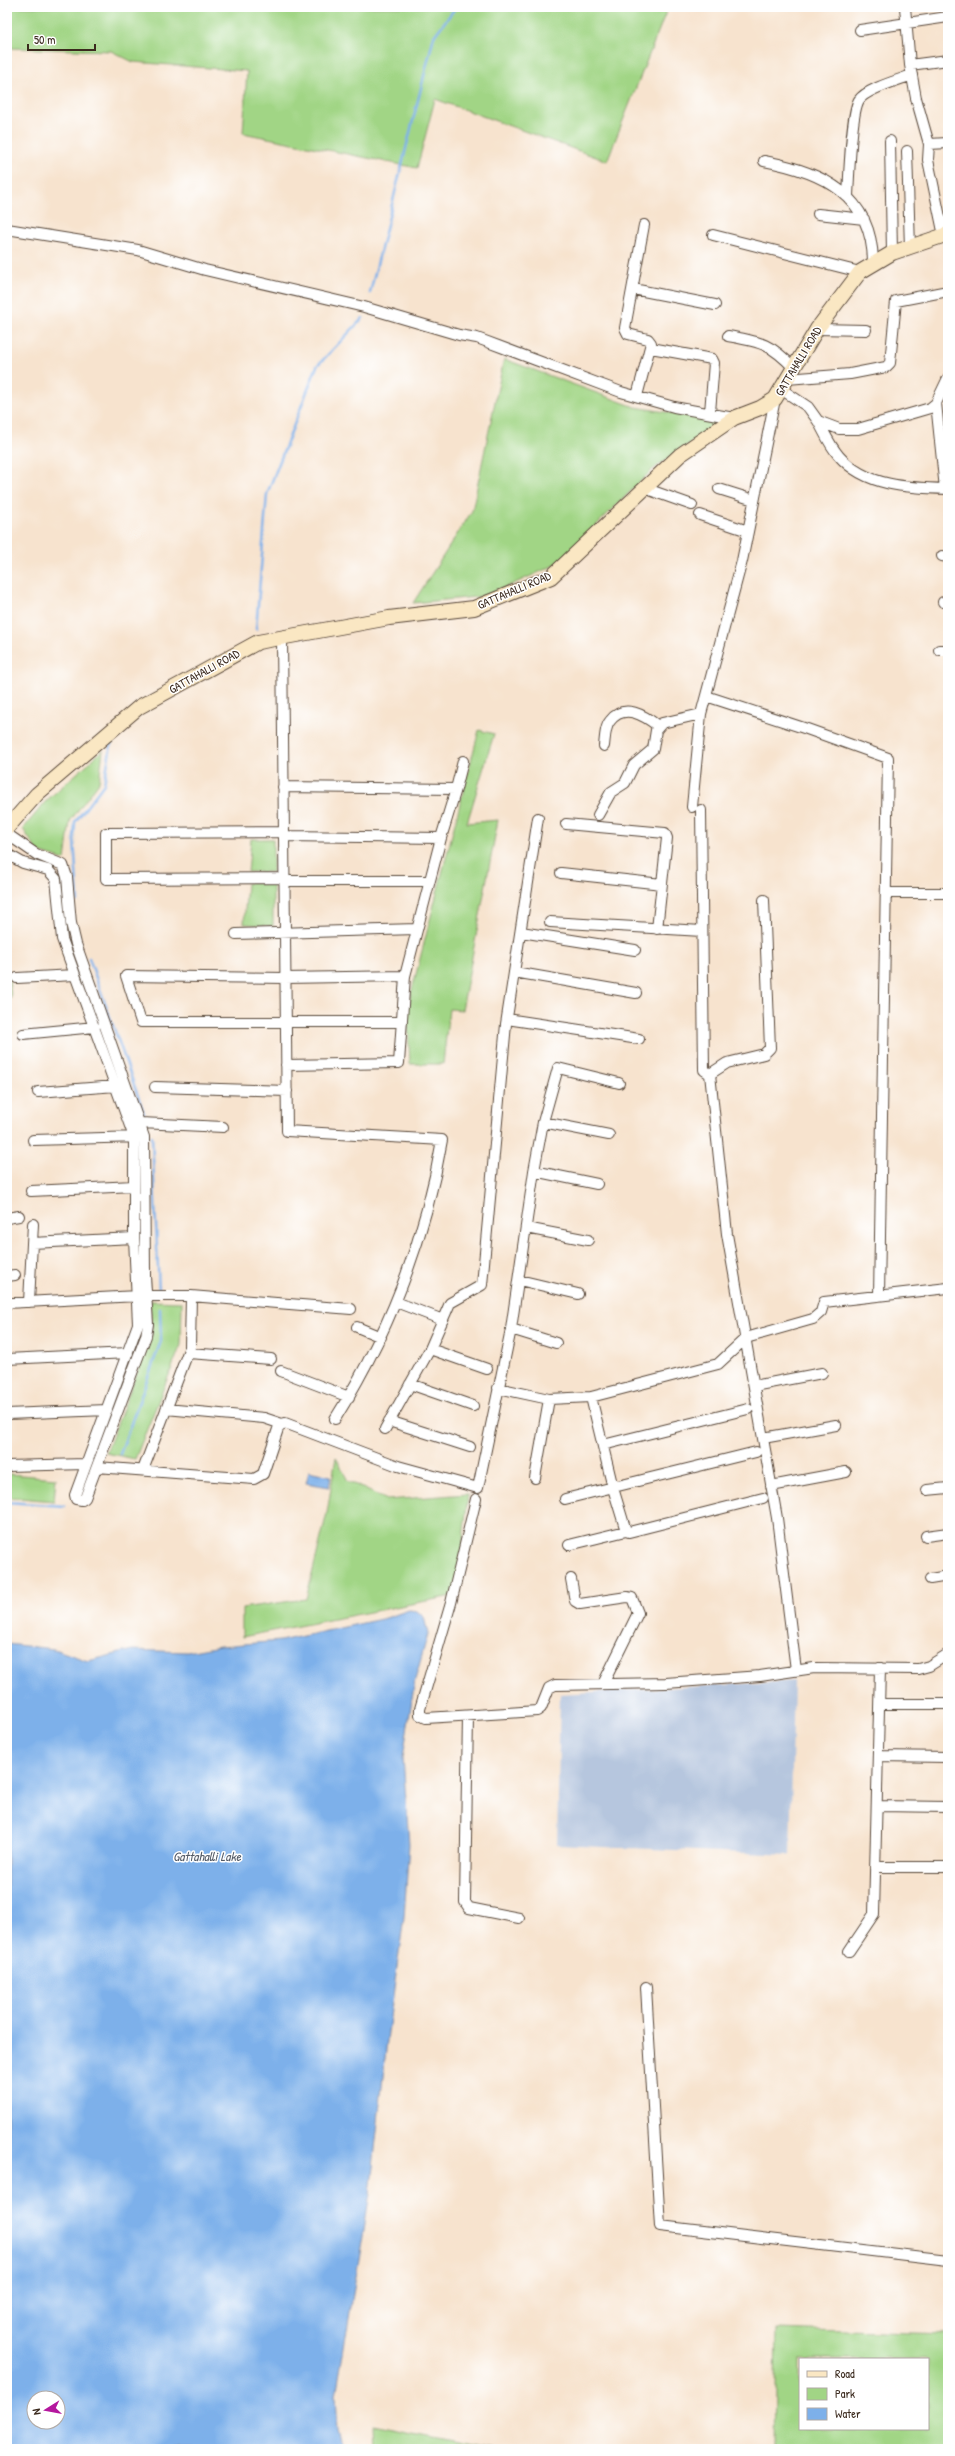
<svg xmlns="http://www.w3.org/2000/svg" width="955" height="2456" font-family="'Patrick Hand',sans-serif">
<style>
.industrial{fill:#b6c6de}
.green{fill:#a1d585;stroke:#6e8052;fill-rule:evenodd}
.water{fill:#7db0ea;stroke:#5c6d84;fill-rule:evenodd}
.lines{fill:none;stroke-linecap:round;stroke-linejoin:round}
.stream{stroke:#7db0ea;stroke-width:2.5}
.street-casing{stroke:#574638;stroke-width:12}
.secondary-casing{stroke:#574638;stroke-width:16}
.street{stroke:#fff;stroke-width:10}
.secondary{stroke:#fae7c3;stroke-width:14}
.labels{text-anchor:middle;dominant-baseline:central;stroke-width:3;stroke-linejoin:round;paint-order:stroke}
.street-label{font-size:12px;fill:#3b2a1e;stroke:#fff}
.water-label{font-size:13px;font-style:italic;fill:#525965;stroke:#fff}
</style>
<rect width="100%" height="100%" fill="#fff"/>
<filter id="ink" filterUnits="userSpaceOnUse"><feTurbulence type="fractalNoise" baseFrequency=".025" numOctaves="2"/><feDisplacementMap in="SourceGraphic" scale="8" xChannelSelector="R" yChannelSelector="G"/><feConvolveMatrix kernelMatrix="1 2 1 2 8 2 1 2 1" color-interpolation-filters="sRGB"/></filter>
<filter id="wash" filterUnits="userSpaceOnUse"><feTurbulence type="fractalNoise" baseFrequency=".012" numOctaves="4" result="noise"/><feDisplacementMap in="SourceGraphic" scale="16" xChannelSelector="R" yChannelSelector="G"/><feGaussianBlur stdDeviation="0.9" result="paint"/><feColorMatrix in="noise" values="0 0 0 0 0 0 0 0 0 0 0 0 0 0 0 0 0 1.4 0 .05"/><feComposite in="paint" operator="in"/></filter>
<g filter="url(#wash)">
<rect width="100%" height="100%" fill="#f7e3ce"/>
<!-- industrial -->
<path class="industrial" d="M794 1681 790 1855 557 1845 560 1694Z"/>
<!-- green -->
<path class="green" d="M7 7H668L607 161 435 99 417 168 243 133 247 71 133 62 111 51 7 48Z
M504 359 635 407 721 421 652 470 557 564 487 596 413 603 472 511Z
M479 730 494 734 467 823 498 820 462 1010 449 1009 443 1064H410L407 1009Z
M103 750 99 782 70 821 65 860 38 852 23 829 46 801Z
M251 839H273V872H248Z
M247 883H273V926L244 924Z
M7 964 11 997 7 999Z
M150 1301 182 1302 181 1345 135 1459 106 1453 152 1334Z
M336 1457 348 1481 387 1500 468 1494 457 1595 242 1637V1608L306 1599 327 1513Z
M9 1474 56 1478 54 1501 7 1497Z
M776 2329 948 2334V2449H774ZM800 2359H928V2429H800Z
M373 2425 494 2449H374Z"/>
<!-- water -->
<path class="water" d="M309 1471 331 1476 329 1487 306 1483Z
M409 1610 417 1611 424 1617 428 1634 415 1680 403 1757 409 1844 404 1917 388 2032 370 2194 336 2395 338 2431 342 2449H7V1644L54 1649 88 1661 132 1650 187 1652 220 1646 280 1641 386 1618ZM34 2398H58V2422H34Z"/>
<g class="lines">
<!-- stream -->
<path class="stream" d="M370 293 434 36 456 7
M256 629 267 494 317 366 363 318
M78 901 74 840 75 822 104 784 112 739
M89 958 144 1113
M152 1136 159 1290
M120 1454 161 1341 160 1309
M7 1502 64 1506"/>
</g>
</g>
<g filter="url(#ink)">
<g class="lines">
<defs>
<path id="street" d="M905 7 910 65 916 98 929 144 928 160 944 236
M860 30 948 17
M910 65 948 60
M890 141 892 253
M929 144 948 143
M907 151 910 248
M764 161C823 172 872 195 873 262
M848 196C849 178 851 113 859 100 866 89 899 80 912 75
M818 214 864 219
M7 229 138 250 205 270 364 307 459 335 477 338 621 392 674 407 734 418
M713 235 860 272
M633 289 715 305
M817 329 866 330
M728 336C761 342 770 343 794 368
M651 348 712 359 714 363 710 412
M787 379 850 374 886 367 890 363 896 301 948 291
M781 389 808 407 818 421 839 429H858L930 408 936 403 948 378
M637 396 651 343 648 339 628 334 625 328 644 225
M936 403 945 489
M818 421C824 432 830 446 839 456 866 487 910 488 948 489
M644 488 692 505
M719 489 754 500
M700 515 748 531
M942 556 948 557
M943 602H948
M282 638 287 1131 442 1140C425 1240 389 1333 335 1419
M939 650H948
M706 696 807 729 888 758 879 1296
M604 746C605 738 605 727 610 721 624 702 645 716 658 726
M283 787 456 789 441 838
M456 789 463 761
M692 807 701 714 742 561 775 399
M701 810 704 1070 710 1074 727 1234 777 1518 796 1670
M598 815 611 792 625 783 634 765 653 749 656 730 662 723 701 714
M566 824 665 833 667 838 657 929
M284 832 106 833V879L284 878
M7 834 36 854 63 865 67 877 71 923 76 944 144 1137 145 1276 148 1324 146 1336 85 1498 82 1500 76 1499 75 1495 138 1324 134 1238V1137L62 939 56 879 48 870 23 863 7 854
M284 836 441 838 405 976 399 1063 286 1065
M561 873 662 884
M284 881H429
M886 893H948
M550 922 702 931
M521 932 635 950
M236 934 417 929
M514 972 636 993
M17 978 75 975
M507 1019 639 1039
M402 1022H141L126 976 285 978 405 976
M23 1034 95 1027
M710 1074 727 1063 764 1054 770 1048 764 900
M155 1087 287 1091
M38 1092 116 1086
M543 1122 609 1135
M141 1123 223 1127
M33 1140 139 1137
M534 1171 597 1184
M31 1191 134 1186
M7 1218 19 1216
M526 1228 588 1240
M32 1243 134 1238
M7 1276 15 1275
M519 1280 578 1294
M29 1302 33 1224
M396 1302 443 1320
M7 1303 137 1296H191L351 1309
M357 1327 381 1337
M511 1329 556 1343
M430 1349 487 1369
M188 1353 271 1359
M7 1359 128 1353
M281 1371 349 1397
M410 1384 473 1406
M754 1386 822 1373
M498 1388 549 1399 535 1478
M591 1397 613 1488 626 1531 629 1532 763 1498
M549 1399 591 1397 718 1364 746 1338 813 1319 821 1312 824 1302 948 1288
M166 1409 264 1418 282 1424
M7 1414 107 1410
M389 1421 470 1447
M385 1429 430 1349 450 1303 482 1285 506 1024 538 818
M763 1438 836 1425
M603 1445 748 1409
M7 1466 86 1464
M97 1467 254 1479 263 1474 279 1426 285 1423 398 1466 478 1488 511 1329 534 1171 543 1122 558 1068 619 1083
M143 1470 190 1347 191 1296
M771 1486 846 1472
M927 1490 948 1488
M476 1499 451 1603 420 1709V1715L426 1718 537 1711 541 1708 549 1688 555 1685 666 1683 760 1676 814 1668 918 1669 929 1666 948 1654
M565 1499 756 1452
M926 1536 948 1533
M569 1545 626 1531
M571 1579 575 1601 580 1604 627 1597 632 1598 638 1613 603 1684
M930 1579 948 1576
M880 1704H948
M468 1716 465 1902 469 1908 519 1918
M879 1756 948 1757
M878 1806 948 1807
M877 1867H948
M849 1951 874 1914 880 1668
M646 1987 660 2226 948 2260"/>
<path id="secondary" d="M7 828 37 794 139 707 258 642 389 618 474 608 551 577 680 455 734 418 760 408 775 399 817 329 860 272 892 253 948 234"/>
</defs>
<!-- street casing -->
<use href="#street" class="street-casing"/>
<!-- secondary casing -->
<use href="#secondary" class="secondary-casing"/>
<!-- street -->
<use href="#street" class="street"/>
<!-- secondary -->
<use href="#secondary" class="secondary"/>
</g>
</g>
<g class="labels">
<!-- street labels -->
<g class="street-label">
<text transform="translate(798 361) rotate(-59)">GATTAHALLI ROAD</text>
<text transform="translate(514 590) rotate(-23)">GATTAHALLI ROAD</text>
<text transform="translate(204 671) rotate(-29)">GATTAHALLI ROAD</text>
</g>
<!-- water labels -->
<g class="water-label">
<text x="207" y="1856">Gattahalli Lake</text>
</g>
</g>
<!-- margin -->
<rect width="955" height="2456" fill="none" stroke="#fff" stroke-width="24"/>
<!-- legend -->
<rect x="799" y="2358" width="130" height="72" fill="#ffffff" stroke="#b1aaa5"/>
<rect x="807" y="2371" width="20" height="6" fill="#fae7c3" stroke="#b1aaa5"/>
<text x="835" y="2378" font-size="12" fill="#3b2a1e">Road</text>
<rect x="807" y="2388" width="20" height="12" fill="#a1d585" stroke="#b1aaa5"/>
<text x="835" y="2398" font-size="12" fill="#3b2a1e">Park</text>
<rect x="807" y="2408" width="20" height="12" fill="#7db0ea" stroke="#b1aaa5"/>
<text x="835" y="2418" font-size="12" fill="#3b2a1e">Water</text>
<!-- north arrow -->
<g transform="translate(46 2410) rotate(259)"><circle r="19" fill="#ffffff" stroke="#b1aaa5"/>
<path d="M0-3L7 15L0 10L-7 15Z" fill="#b5179e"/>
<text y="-6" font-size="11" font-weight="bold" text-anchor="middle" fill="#3b2a1e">N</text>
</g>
<!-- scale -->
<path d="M28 44v6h67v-6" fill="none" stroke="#3b2a1e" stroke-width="2"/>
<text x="34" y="44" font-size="12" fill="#3b2a1e" stroke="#ffffff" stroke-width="3" paint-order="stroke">50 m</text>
</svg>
